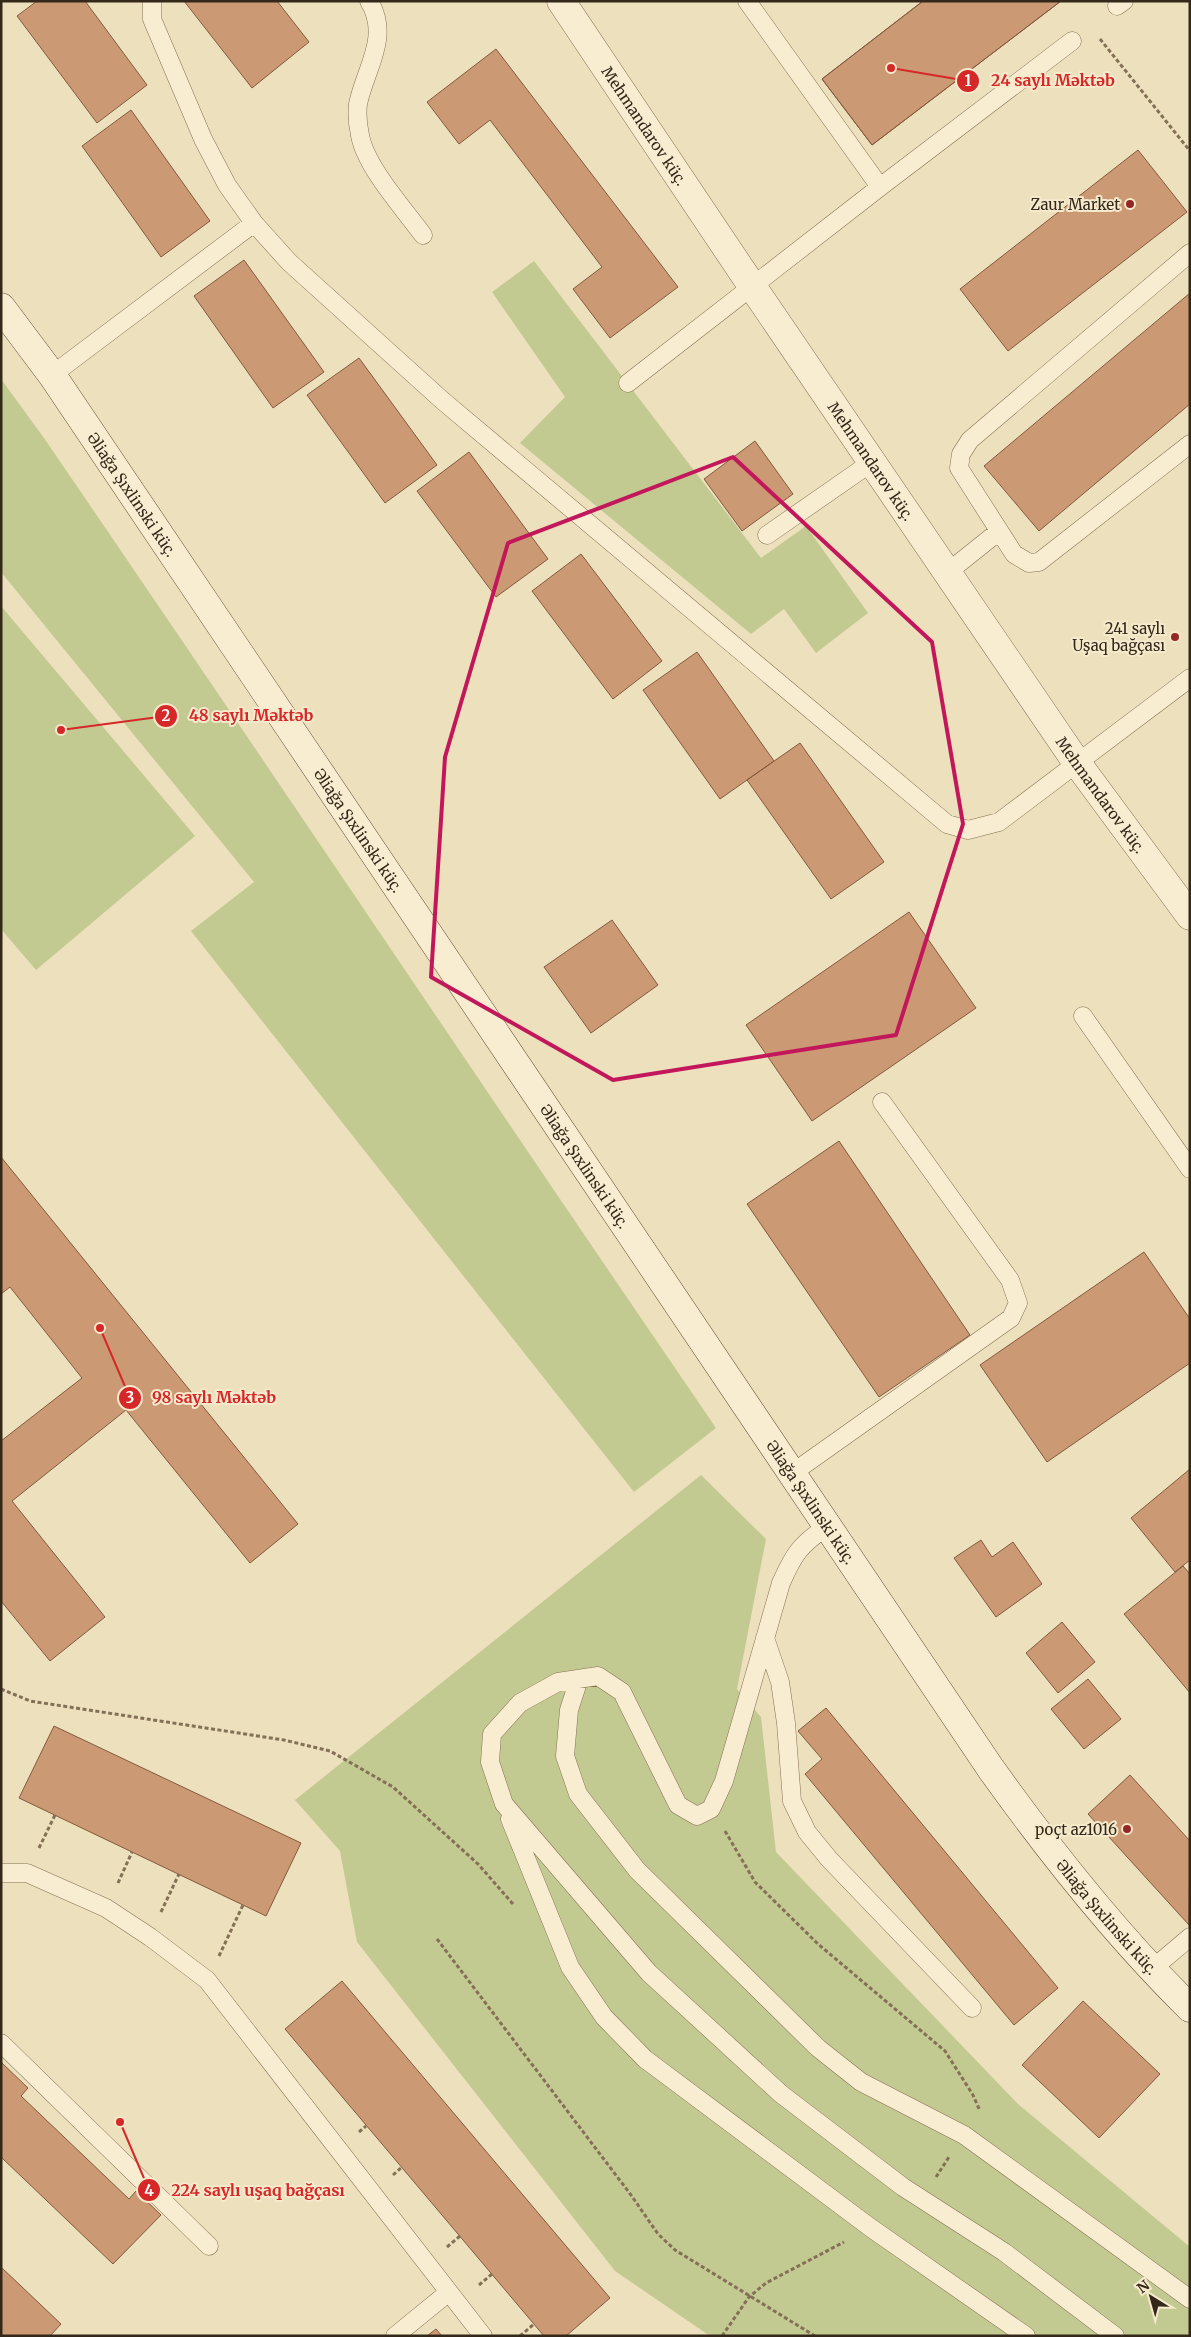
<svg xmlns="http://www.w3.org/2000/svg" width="1191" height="2337" font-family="Merriweather,serif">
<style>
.green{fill:#c3ca91}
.building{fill:#cb9973;stroke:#835a3d}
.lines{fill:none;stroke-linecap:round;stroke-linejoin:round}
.service-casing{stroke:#847056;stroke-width:19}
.minor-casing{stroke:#847056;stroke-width:29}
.secondary-casing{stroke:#66513a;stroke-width:29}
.path{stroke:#847056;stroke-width:3;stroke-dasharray:4 2.5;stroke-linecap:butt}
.service{stroke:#f8edd0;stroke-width:18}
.minor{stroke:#f8edd0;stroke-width:28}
.secondary{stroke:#f8edd0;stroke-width:28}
.marked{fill:none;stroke:#c2185b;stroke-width:4;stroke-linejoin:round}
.poi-dot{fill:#932827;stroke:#f5eacc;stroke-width:2}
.labels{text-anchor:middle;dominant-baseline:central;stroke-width:4;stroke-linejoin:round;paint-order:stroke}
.street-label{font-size:15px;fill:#34281b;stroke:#f5eacc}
.poi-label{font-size:15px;fill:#34281b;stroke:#f5eacc;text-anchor:end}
.leader{fill:none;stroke:#d62828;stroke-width:2}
.callout-dot{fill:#d62828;stroke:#f5eacc;stroke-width:2}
.mark-label{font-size:15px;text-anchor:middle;font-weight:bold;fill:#fff}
.callout-label{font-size:16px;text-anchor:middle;font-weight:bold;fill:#d62828;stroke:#f5eacc;stroke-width:4;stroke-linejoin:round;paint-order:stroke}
</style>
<rect width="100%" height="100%" fill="#ede0bd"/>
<!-- green -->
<path class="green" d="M534 261 761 558 806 526 868 613 816 653 784 609 751 634 520 443 565 397 492 292Z
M1 379 44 438C269 767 491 1099 716 1428L634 1492 191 931 254 882 1 572Z
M1 606 195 836 36 970 1 929Z
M701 1475 766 1539 737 1689 761 1717 776 1852 1018 2104 1190 2247V2336H710L615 2271 357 1942 340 1851 295 1800Z"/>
<!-- building -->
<path class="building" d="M37 1H85L147 85 97 123 17 16Z
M184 1H277L309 42 252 88Z
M923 1H1061L872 145 822 79Z
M923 1H1061L872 145 822 79Z
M496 49 678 287 610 338 573 289 602 267 490 120 459 144 427 102Z
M131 110 210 221 161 257 82 146Z
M1138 150 1187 212 1008 351 960 289Z
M244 260 324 372 273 408 194 296Z
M1190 293V404L1039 531 984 466Z
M359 358 437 465 385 503 307 395Z
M755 441 793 494 742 531 704 479Z
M469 452 548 559 496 597 417 491Z
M581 554 662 661 613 699 532 591Z
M697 652 774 761 720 799 643 690Z
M800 743 884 862 831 899 747 780Z
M909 912 976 1008 812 1121 746 1025Z
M612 920 658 985 591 1033 544 967Z
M839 1141 970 1335 879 1397 747 1204Z
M1 1157 298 1524 250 1563 126 1410 12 1501 105 1617 50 1661 1 1601V1441L82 1378 10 1287 1 1294Z
M1144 1252 1190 1319V1363L1047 1462 980 1365Z
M1190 1469V1560L1175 1572 1131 1518Z
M981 1540 992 1557 1013 1542 1042 1584 996 1617 954 1558Z
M1183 1566 1190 1574V1693L1124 1614Z
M1062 1622 1095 1662 1058 1693 1026 1653Z
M1088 1679 1121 1719 1084 1749 1051 1709Z
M826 1708 1058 1988 1014 2025 805 1774 822 1759 798 1731Z
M54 1726 301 1843 266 1916 19 1798Z
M1130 1775 1190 1841 1189 1925 1088 1814Z
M342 1981 610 2298 566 2336H544L285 2029Z
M1083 2001 1160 2074 1099 2138 1022 2065Z
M1 2062 28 2088 21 2096 129 2199 136 2191 161 2215 113 2264 1 2157Z
M1 2267 61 2324 50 2336H1Z
M436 2329 442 2336H427Z"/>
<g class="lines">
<defs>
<path id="service" d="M369 1C391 37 365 69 358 104 357 113 358 126 360 135 365 166 404 209 423 235
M747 1 880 187
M1117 6 1124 1
M254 223 289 262 443 401 947 824 968 830 999 822 1190 678
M1190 253 970 440 961 454 959 468 1014 554 1029 563 1039 562 1190 444
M52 375 254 223 227 185 203 139 152 19V1
M628 383 880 187 1072 41
M767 535 872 462
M948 572 998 532
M1083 1016 1190 1169
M791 1474 1011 1318 1018 1303 1010 1280 882 1102
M826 1527C799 1546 794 1554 781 1583L724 1781 711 1809 697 1816 678 1805 622 1692 598 1676 558 1682 520 1703 492 1734 490 1762 504 1804 649 1973 781 2094 903 2187 1004 2252 1115 2336
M765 1638 780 1682 786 1723 792 1801 807 1832 829 1859 972 2008
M579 1679 569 1710 565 1756 578 1794 637 1870 818 2048 861 2082 964 2135 1190 2299
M510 1819 570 1967 604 2017 645 2059 871 2228 1026 2336
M1 1873H27L106 1908 150 1937 207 1980 483 2336
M1151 1970 1190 1937
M1 2043 209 2246
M395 2336 449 2292"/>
<g id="minor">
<path id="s1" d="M561 1 752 286 1077 763 1190 916"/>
</g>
<g id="secondary">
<path id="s2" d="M1 307 52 375 991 1769C1051 1853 1116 1935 1190 2008"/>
</g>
</defs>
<!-- service casing -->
<use href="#service" class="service-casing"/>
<!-- minor casing -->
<use href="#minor" class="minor-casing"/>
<!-- secondary casing -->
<use href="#secondary" class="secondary-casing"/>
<!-- path -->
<path class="path" d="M1100 39 1190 151
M1 1689 30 1701 284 1740 330 1751 393 1787 478 1864 513 1904
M725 1831 755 1882 818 1944 945 2051 973 2095 980 2111
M39 1848 55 1815
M118 1883 132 1852
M161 1912 179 1874
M437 1939 631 2195 658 2234 675 2250 815 2336
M219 1956 243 1905
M359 2132 366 2126
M393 2175 402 2167
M936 2177 949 2157
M447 2247 460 2236
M479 2285 492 2274
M520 2336 534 2324
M722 2336 749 2297 766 2283 844 2242"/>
<!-- service -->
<use href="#service" class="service"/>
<!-- minor -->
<use href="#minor" class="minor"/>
<!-- secondary -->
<use href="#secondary" class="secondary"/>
</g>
<!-- marked area -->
<path class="marked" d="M733 457 932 642 963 824 896 1035 613 1080 431 977 445 757 508 543Z"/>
<!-- markers -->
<g class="poi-dot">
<circle cx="1130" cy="204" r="5"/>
<circle cx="1175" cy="637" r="5"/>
<circle cx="1127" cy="1829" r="5"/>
</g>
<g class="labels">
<!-- street labels -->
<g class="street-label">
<text stroke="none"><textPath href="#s1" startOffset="150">Mehmandarov küç.</textPath></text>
<text stroke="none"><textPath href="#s1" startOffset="555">Mehmandarov küç.</textPath></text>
<text stroke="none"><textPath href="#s2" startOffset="229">Əliağa Şıxlinski küç.</textPath></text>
<text stroke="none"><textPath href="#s1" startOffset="960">Mehmandarov küç.</textPath></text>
<text stroke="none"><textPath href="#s2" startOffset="634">Əliağa Şıxlinski küç.</textPath></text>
<text stroke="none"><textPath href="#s2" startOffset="1039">Əliağa Şıxlinski küç.</textPath></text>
<text stroke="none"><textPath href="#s2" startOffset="1444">Əliağa Şıxlinski küç.</textPath></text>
<text stroke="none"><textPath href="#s2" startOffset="1954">Əliağa Şıxlinski küç.</textPath></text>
</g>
<!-- poi labels -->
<g class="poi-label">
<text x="1120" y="204">Zaur Market</text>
<text x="1165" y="628">241 saylı<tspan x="1165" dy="17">Uşaq bağçası</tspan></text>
<text x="1117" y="1829">poçt az1016</text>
</g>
</g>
<!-- callouts -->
<path class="leader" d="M891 68L968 81M61 730L166 716M100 1328L130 1398M120 2122L149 2190"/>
<g class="callout-dot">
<circle cx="891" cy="68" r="5"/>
<circle cx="61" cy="730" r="5"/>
<circle cx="100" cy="1328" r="5"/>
<circle cx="120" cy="2122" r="5"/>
<circle cx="968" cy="81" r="12"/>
<circle cx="166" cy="716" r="12"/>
<circle cx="130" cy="1398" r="12"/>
<circle cx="149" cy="2190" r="12"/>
</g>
<g class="mark-label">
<text x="968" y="86">1</text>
<text x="166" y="721">2</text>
<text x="130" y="1403">3</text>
<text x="149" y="2196">4</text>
</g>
<g class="callout-label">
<text x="1053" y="86">24 saylı Məktəb</text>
<text x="251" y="721">48 saylı Məktəb</text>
<text x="214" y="1403">98 saylı Məktəb</text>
<text x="258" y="2196">224 saylı uşaq bağçası</text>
</g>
<!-- border -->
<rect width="1191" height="2337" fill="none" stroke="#34281b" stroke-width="5"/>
<!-- north arrow -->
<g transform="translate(1151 2297) rotate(323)" stroke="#f5eacc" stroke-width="4" paint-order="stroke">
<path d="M0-4L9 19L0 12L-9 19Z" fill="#34281b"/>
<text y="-8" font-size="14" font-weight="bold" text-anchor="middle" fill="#34281b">N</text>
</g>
</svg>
